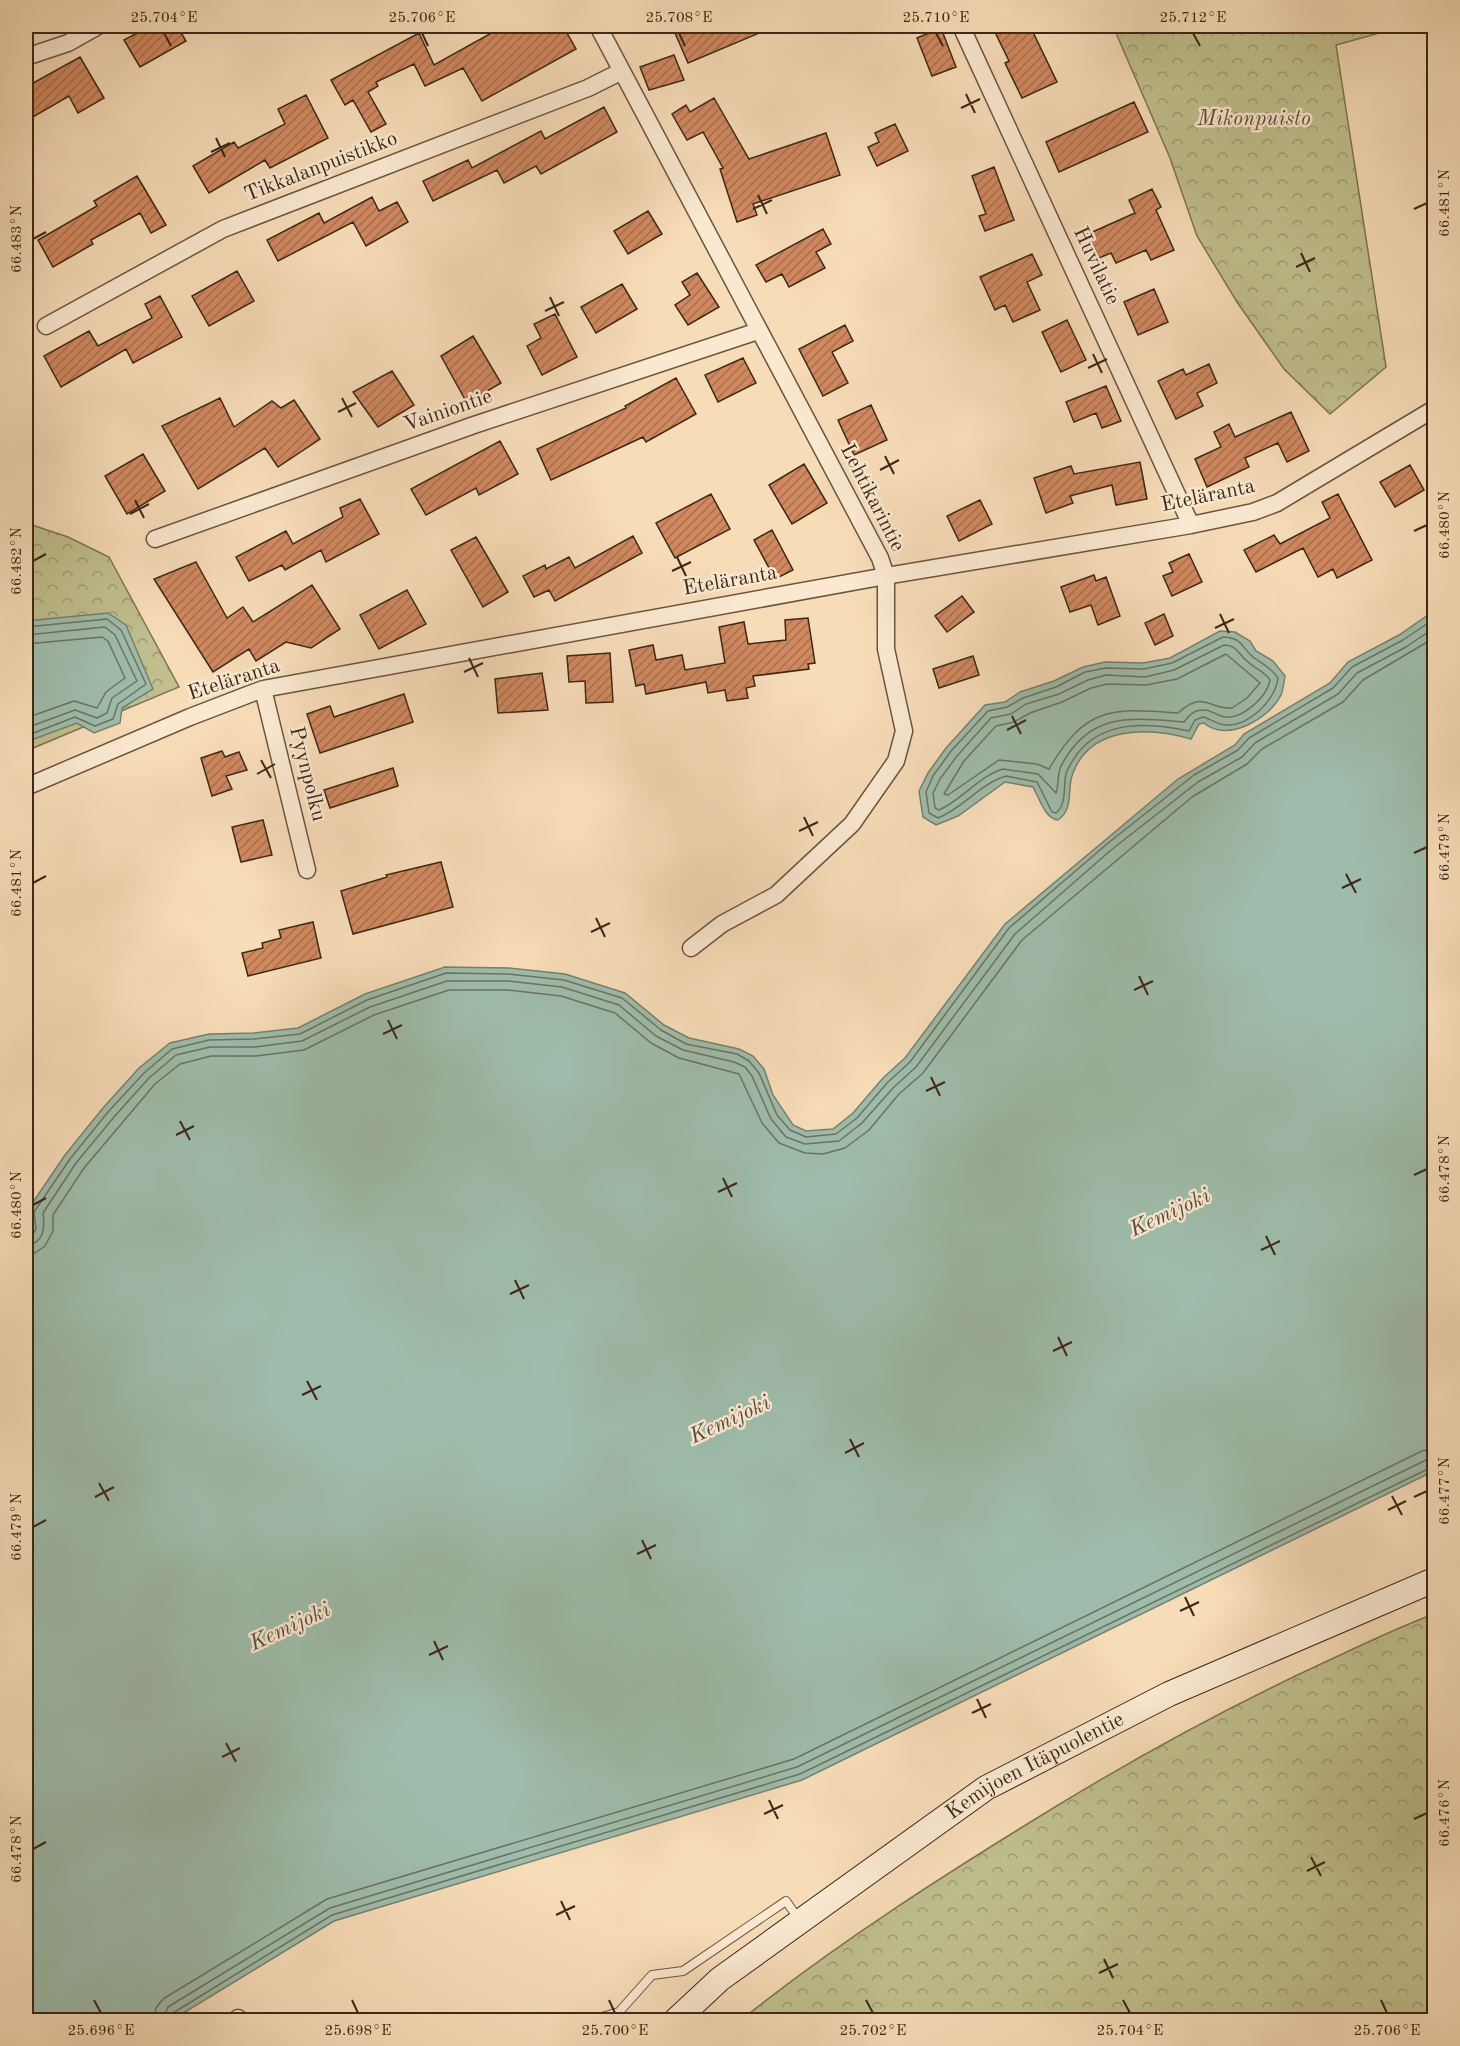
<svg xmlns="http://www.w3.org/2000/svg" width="1460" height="2046" font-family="'Old Standard TT',serif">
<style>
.forest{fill:url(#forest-crowns);stroke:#7e7352;stroke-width:1.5}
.water{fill:#9ebcab;stroke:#778070;stroke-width:1.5}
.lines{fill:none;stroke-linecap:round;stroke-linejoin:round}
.shore{stroke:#6e7261;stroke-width:1.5}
.building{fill:url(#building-hatch);stroke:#3d2717;stroke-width:1.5}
.service-casing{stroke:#6c543f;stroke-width:10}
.minor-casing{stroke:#6c543f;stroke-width:19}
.secondary-casing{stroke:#3d2717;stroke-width:26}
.service{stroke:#fae8d1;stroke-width:8}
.minor{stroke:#fae8d1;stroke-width:16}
.secondary{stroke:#fae8d1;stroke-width:24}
.ticks{fill:none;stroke:#3d2717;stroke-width:2}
.labels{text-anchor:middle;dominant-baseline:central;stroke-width:5;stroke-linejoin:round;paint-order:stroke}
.park-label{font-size:21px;font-style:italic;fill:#5e4d34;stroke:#fae8d1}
.street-label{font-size:21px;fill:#3d2717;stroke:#fae8d1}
.water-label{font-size:22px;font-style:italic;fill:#554c3c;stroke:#fae8d1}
.neatline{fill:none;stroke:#3d2717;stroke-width:2}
.ticks-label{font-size:15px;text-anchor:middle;fill:#3d2717}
</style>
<defs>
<pattern id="forest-crowns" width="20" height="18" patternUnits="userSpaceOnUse" patternTransform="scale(1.5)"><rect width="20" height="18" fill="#c0bf8d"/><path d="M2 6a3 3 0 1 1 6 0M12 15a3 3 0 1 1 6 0" fill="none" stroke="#9d9b72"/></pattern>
<pattern id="building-hatch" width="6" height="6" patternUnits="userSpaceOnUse" patternTransform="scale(1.5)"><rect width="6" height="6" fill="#d0885f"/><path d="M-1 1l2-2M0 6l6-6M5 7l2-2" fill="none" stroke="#aa6f4d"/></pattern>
</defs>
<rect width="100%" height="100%" fill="#f7dcb8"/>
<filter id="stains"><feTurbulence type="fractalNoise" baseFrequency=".00333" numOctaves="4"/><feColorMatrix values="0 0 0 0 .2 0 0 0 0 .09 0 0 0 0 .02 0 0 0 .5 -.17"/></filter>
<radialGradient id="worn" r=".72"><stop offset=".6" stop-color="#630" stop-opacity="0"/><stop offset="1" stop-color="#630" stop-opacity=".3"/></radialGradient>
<!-- forest -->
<path class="forest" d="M1113 26H1405L1336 45 1386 367 1330 414 1284 369 1237 302 1197 236 1170 158Z
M26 523 68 537 109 557 179 687 26 751Z
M1434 1614V2020H741C840 1941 947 1873 1055 1807 1142 1754 1230 1706 1323 1663 1360 1646 1396 1628 1434 1614Z"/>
<!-- water -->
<path class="water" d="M1434 611V1471L802 1780 334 1921 172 2020H26V1235L32 1226 27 1211 65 1155 103 1108 139 1068 170 1043 209 1034 254 1033 298 1028 365 994 445 967 509 968 565 974 625 993 664 1025 689 1038 739 1049 753 1056 764 1069 773 1095 793 1125 806 1131 833 1129 853 1113 883 1078 905 1058 1005 924 1178 779 1235 745 1244 734 1330 683 1348 662 1399 635Z
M108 613 126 625 153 689 122 708 120 723 94 733 77 723 26 742V621Z
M1220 631 1235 632 1250 641 1256 651 1273 661 1285 676C1284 682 1283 690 1281 695 1269 719 1227 743 1204 723L1199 724 1191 739C1150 727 1091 725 1073 773 1066 789 1075 808 1058 820 1045 819 1039 797 1033 787L1005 782 958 816 936 825 923 817 919 791 928 773 946 748 985 705 1005 702 1020 692 1054 681 1083 667 1105 662 1143 663 1170 658Z"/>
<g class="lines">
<!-- shore -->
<path class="shore" d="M26 627 107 619 121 630 146 684 118 704 113 719 95 726 75 717 26 736
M26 635 105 627 115 635 137 681 112 698 107 713 97 718 75 710 26 728
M1223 637C1243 638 1240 646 1253 657 1262 664 1271 667 1278 678 1275 700 1249 727 1225 725 1216 724 1211 719 1203 717L1195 720 1189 731C1150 723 1104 719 1077 754 1073 760 1068 767 1066 774 1063 788 1067 804 1056 813L1052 812 1037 782 1006 776C980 784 963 808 938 818L929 813 926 792 933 776 951 751 988 711 1007 707 1023 698 1056 687 1085 672 1106 668 1144 669 1172 663Z
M26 644 102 637 108 641 125 678 106 692 97 708 74 701 26 718
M1224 645C1237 645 1238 654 1247 661 1255 669 1264 671 1270 680 1267 697 1243 719 1225 717 1216 716 1211 709 1203 710 1193 710 1189 716 1184 722 1131 718 1090 711 1061 766 1057 774 1059 785 1056 793L1038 774 1003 769C979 776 962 800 939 810L935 808 933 793 940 779 957 756 991 718 1011 714 1026 704 1059 694 1088 680 1106 675 1145 677 1174 670Z
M1226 654 1260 683 1247 698 1232 708C1208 710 1205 689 1178 713 1111 708 1086 706 1049 769L1037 764 999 760 948 795 944 794 964 761 996 726 1014 722 1030 713 1062 702 1091 688 1107 684 1146 685 1177 679Z
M26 1237 32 1236 36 1229 34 1212 70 1159 108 1112 144 1073 172 1049 209 1040 254 1039 300 1034 367 1000 446 973 508 974 564 980 622 998 661 1030 686 1044 737 1054 749 1061 759 1073 777 1115 790 1130 806 1137 836 1134 857 1118 887 1083 910 1062 1009 928 1107 844 1194 775 1238 750 1249 738 1333 688 1352 667 1403 640 1434 619
M26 1245C44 1244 45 1228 43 1213L76 1163 114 1117 149 1078 176 1055 210 1047H255L302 1041 370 1007 447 981H508L562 987 619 1005 656 1036 683 1050 734 1062 745 1067 752 1076 771 1119 786 1137 805 1144 839 1141 862 1123 893 1088 916 1067 1015 934 1111 850 1198 782 1242 757 1255 743 1338 694 1357 673 1406 647 1434 628
M26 1254 35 1253 45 1246 53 1231V1215L84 1168 155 1084 180 1064 211 1056H256L304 1050 374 1015 449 990H507L561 996 615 1013 651 1043 679 1058 739 1074 762 1123 779 1143 805 1153 823 1154 845 1148 869 1130 899 1094 923 1073 1022 940 1192 797 1247 764 1262 749 1343 702 1363 680 1434 638
M153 2020 156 2008 163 1999 327 1899 794 1759 1422 1451 1434 1449
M162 2020 168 2007 330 1908 797 1767 1426 1460 1434 1458
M170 2020 173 2013 332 1915 800 1774 1434 1466"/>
</g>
<!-- building -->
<path class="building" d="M150 26H177L186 41 140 67 124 40Z
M504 26H563L576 49 482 101 463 68 425 86 414 64 376 82 378 86 368 92 386 124 371 132 353 100 345 105 331 80 419 33 434 65Z
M672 26H776L688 63Z
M992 26H1030L1057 82 1022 98 1005 63 1009 61Z
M941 28 956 67 932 76 917 38Z
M674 55 684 80 649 90 640 67Z
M80 57 104 98 78 113 69 96 26 121V87Z
M306 95 328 138 270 168 265 160 209 193 193 166 234 142 238 148 285 124 278 109Z
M714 98 749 159 826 133 840 175 753 204 757 215 737 222 720 169 723 168 703 132 687 140 672 114 686 105 690 112Z
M1134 102 1148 132 1059 172 1046 142Z
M604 107 617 132 541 174 536 166 504 183 497 170 433 201 423 181 468 160 472 168 541 131 545 139Z
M895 124 908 151 877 166 868 147 879 142 875 133Z
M994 167 1014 220 985 231 979 216 986 214 972 176Z
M137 176 166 225 151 233 140 213 91 240 93 244 53 267 38 240 97 206 94 201Z
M1152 189 1161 207 1156 210 1174 250 1151 260 1146 250 1116 263 1111 253 1099 258 1088 234 1135 213 1129 200Z
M372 197 379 211 397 202 408 222 366 246 353 222 278 261 267 240 319 213 324 223Z
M648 211 662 234 628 254 614 231Z
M823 229 831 244 816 252 825 268 789 287 782 274 766 282 756 265Z
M1032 254 1042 275 1027 282 1040 310 1013 322 1005 305 995 310 980 277Z
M237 271 254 301 209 326 192 296Z
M697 273 719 307 688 325 675 305 690 295 682 282Z
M622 284 637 309 596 333 581 307Z
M1154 289 1168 322 1138 335 1124 302Z
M160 296 182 337 133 363 126 349 61 387 44 356 89 331 98 346 152 318 145 304Z
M555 314 577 357 542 375 527 346 541 338 534 324Z
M1067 320 1086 360 1061 372 1042 332Z
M845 325 853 341 832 352 848 383 823 396 799 349Z
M473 336 501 383 467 403 441 356Z
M743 358 756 383 718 402 705 375Z
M1209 364 1217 383 1197 393 1203 406 1176 419 1158 381 1183 369 1186 375Z
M392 371 414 405 378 427 353 392Z
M676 378 696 414 646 442 643 437 551 480 537 449 626 408 625 406Z
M1106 386 1121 421 1102 428 1096 413 1074 422 1066 402Z
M220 398 234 427 272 401 281 408 294 400 320 439 278 467 265 448 198 489 162 426Z
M871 405 887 440 854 455 838 420Z
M1291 412 1309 451 1287 462 1278 443 1245 458 1249 467 1207 487 1195 459 1221 447 1214 432 1229 424 1235 437Z
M500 441 518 474 479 495 476 488 426 515 411 489Z
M143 454 165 491 127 514 105 476Z
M1140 462 1147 499 1116 505 1112 485 1070 496 1073 503 1046 513 1034 478 1071 466 1074 474Z
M804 464 827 503 792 524 769 485Z
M1410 465 1424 490 1395 507 1380 482Z
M711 494 730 529 675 558 656 523Z
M1338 494 1372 560 1337 578 1333 569 1318 577 1303 548 1256 572 1244 550 1274 535 1280 544 1330 518 1322 502Z
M360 499 379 534 326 562 321 550 285 570 282 565 249 581 236 557 286 531 293 544 343 517 340 508Z
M980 500 992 524 959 541 947 516Z
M772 530 793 570 775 579 754 540Z
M633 536 642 553 555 601 549 590 534 597 523 576 545 565 546 569 569 557 575 568Z
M476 537 508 592 483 607 451 550Z
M1189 554 1202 582 1172 596 1163 576 1173 572 1169 563Z
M196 562 227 618 243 607 253 622 312 585 340 629 311 648 286 642 256 661 249 649 213 672 154 579Z
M1094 575 1096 581 1106 577 1120 616 1098 625 1091 605 1070 612 1061 587Z
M407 590 426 624 379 649 360 615Z
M962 596 974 612 947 632 935 616Z
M1164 614 1173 636 1155 645 1145 623Z
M808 618 815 663 808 664 809 669 753 676 755 686 746 688 748 698 727 701 725 690 708 693 706 682 646 694 644 684 636 686 629 650 653 645 656 660 682 655 685 670 725 663 719 627 744 622 748 644 786 640 785 620Z
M610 653 613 702 586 703 585 681 569 682 567 656Z
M973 656 979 675 939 688 933 669Z
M542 673 548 710 498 713 495 679Z
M404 694 413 722 320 753 307 714 330 706 334 717Z
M222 751 225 757 239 752 247 770 226 776 232 789 212 796 201 758Z
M393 768 398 786 330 808 324 790Z
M263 820 272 855 241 862 232 827Z
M441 862 453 907 353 934 341 891 387 877 386 875Z
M313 922 321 958 248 976 242 953 263 948 262 943 281 938 279 930Z"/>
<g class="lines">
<defs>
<path id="service" d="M592 2020 619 2012 652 1975 683 1971 786 1901 800 1921"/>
<path id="minor" d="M598 26 880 558 886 576V649L904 731 896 761 852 824 776 895 722 924 691 948
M961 26 1191 525
M26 57 68 43 98 26
M46 326 223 229 588 88 622 71
M155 539 474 425 758 331
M263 689 307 870
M26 787 190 717 263 689 886 576 1191 525 1253 512 1277 503 1434 409
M238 2018 240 2020"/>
<g id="secondary">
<path id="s1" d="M676 2020 720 1979 986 1788 1169 1694 1434 1580"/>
</g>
</defs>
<!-- service casing -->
<use href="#service" class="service-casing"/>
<!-- minor casing -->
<use href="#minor" class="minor-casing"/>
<!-- secondary casing -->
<use href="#secondary" class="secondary-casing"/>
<!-- service -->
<use href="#service" class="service"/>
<!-- minor -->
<use href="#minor" class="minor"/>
<!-- secondary -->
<use href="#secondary" class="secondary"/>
</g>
<!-- ticks -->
<path class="ticks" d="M164 33 171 46M422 33 428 46M679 33 685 46M936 33 943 46M1193 33 1200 46M966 94 975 113M961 108 980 99M216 138 225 157M211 152 230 143M758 195 767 214M753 209 772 200M1414 209 1427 203M33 239 46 232M1301 253 1310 272M1296 267 1315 258M550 297 559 316M545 311 564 302M1093 354 1102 373M1088 368 1107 359M342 398 352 417M338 412 356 403M885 456 894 474M880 470 899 460M135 500 144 518M130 514 149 504M1414 531 1427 525M677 557 686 576M33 561 46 554M672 571 691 562M1220 614 1229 633M1215 628 1234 619M469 658 478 677M464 672 483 663M1012 716 1021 734M1007 730 1026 720M261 760 271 778M257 774 275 764M804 817 813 836M799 831 818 822M1414 853 1427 847M1346 874 1356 893M33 883 46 876M1342 888 1361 879M596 918 605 937M591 932 610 923M1139 976 1148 995M1134 990 1153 981M388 1020 397 1039M383 1034 402 1025M931 1077 940 1096M926 1091 945 1082M180 1121 190 1140M176 1135 194 1126M1414 1175 1427 1169M723 1178 732 1197M718 1192 737 1183M33 1205 46 1198M1266 1236 1275 1255M1261 1250 1280 1241M515 1280 524 1299M510 1294 529 1285M1058 1337 1067 1356M1053 1351 1072 1342M307 1381 317 1400M302 1395 321 1386M850 1439 859 1457M845 1453 864 1443M99 1483 109 1501M1392 1496 1402 1515M95 1497 114 1487M1414 1497 1427 1491M1388 1510 1406 1501M33 1527 46 1520M642 1540 651 1559M637 1554 656 1545M1185 1597 1194 1616M1180 1611 1199 1602M434 1641 443 1660M429 1655 448 1646M977 1699 986 1718M972 1713 991 1704M226 1743 236 1762M222 1757 240 1748M769 1800 778 1819M764 1814 783 1805M1414 1819 1427 1813M33 1849 46 1842M1311 1857 1321 1876M1307 1871 1325 1862M561 1901 570 1920M556 1915 575 1906M1104 1959 1113 1978M1099 1973 1118 1964M94 2000 101 2013M352 2000 358 2013M609 2000 615 2013M866 2000 873 2013M1123 2000 1130 2013M1381 2000 1387 2013"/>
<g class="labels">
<!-- park labels -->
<g class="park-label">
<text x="1254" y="119">Mikonpuisto</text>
</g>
<!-- street labels -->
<g class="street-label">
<text transform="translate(321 167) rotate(-21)">Tikkalanpuistikko</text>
<text transform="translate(1096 266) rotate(65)">Huvilatie</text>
<text transform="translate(448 411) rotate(-19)">Vainiontie</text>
<text transform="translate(1208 496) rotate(-12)">Eteläranta</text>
<text transform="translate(872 498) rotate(63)">Lehtikarintie</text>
<text transform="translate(730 581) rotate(-10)">Eteläranta</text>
<text transform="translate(234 680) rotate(-18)">Eteläranta</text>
<text transform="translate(307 774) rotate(76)">Pyynpolku</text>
<text stroke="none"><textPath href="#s1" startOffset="441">Kemijoen Itäpuolentie</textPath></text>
</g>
<!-- water labels -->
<g class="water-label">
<text transform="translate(1170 1213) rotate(-25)">Kemijoki</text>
<text transform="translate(730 1420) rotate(-25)">Kemijoki</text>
<text transform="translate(290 1627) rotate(-25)">Kemijoki</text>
</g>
</g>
<!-- margin -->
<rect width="1460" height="2046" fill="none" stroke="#f7dcb8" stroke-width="66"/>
<rect x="33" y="33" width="1394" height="1980" class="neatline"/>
<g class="ticks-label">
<text x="164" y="22">25.704°E</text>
<text x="422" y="22">25.706°E</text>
<text x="679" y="22">25.708°E</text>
<text x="936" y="22">25.710°E</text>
<text x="1193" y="22">25.712°E</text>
<text transform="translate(1444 203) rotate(-90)" y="5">66.481°N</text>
<text transform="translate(16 239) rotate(-90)" y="5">66.483°N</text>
<text transform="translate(1444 525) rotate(-90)" y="5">66.480°N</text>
<text transform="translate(16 561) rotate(-90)" y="5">66.482°N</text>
<text transform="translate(1444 847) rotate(-90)" y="5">66.479°N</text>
<text transform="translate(16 883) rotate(-90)" y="5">66.481°N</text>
<text transform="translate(1444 1169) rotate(-90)" y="5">66.478°N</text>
<text transform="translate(16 1205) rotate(-90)" y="5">66.480°N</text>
<text transform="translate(1444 1491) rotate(-90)" y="5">66.477°N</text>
<text transform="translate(16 1527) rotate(-90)" y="5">66.479°N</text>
<text transform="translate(1444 1813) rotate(-90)" y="5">66.476°N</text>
<text transform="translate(16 1849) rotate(-90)" y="5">66.478°N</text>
<text x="101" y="2035">25.696°E</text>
<text x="358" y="2035">25.698°E</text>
<text x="615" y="2035">25.700°E</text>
<text x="873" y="2035">25.702°E</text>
<text x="1130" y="2035">25.704°E</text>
<text x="1387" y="2035">25.706°E</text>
</g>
<rect width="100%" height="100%" filter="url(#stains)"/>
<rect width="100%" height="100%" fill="url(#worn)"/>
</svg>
